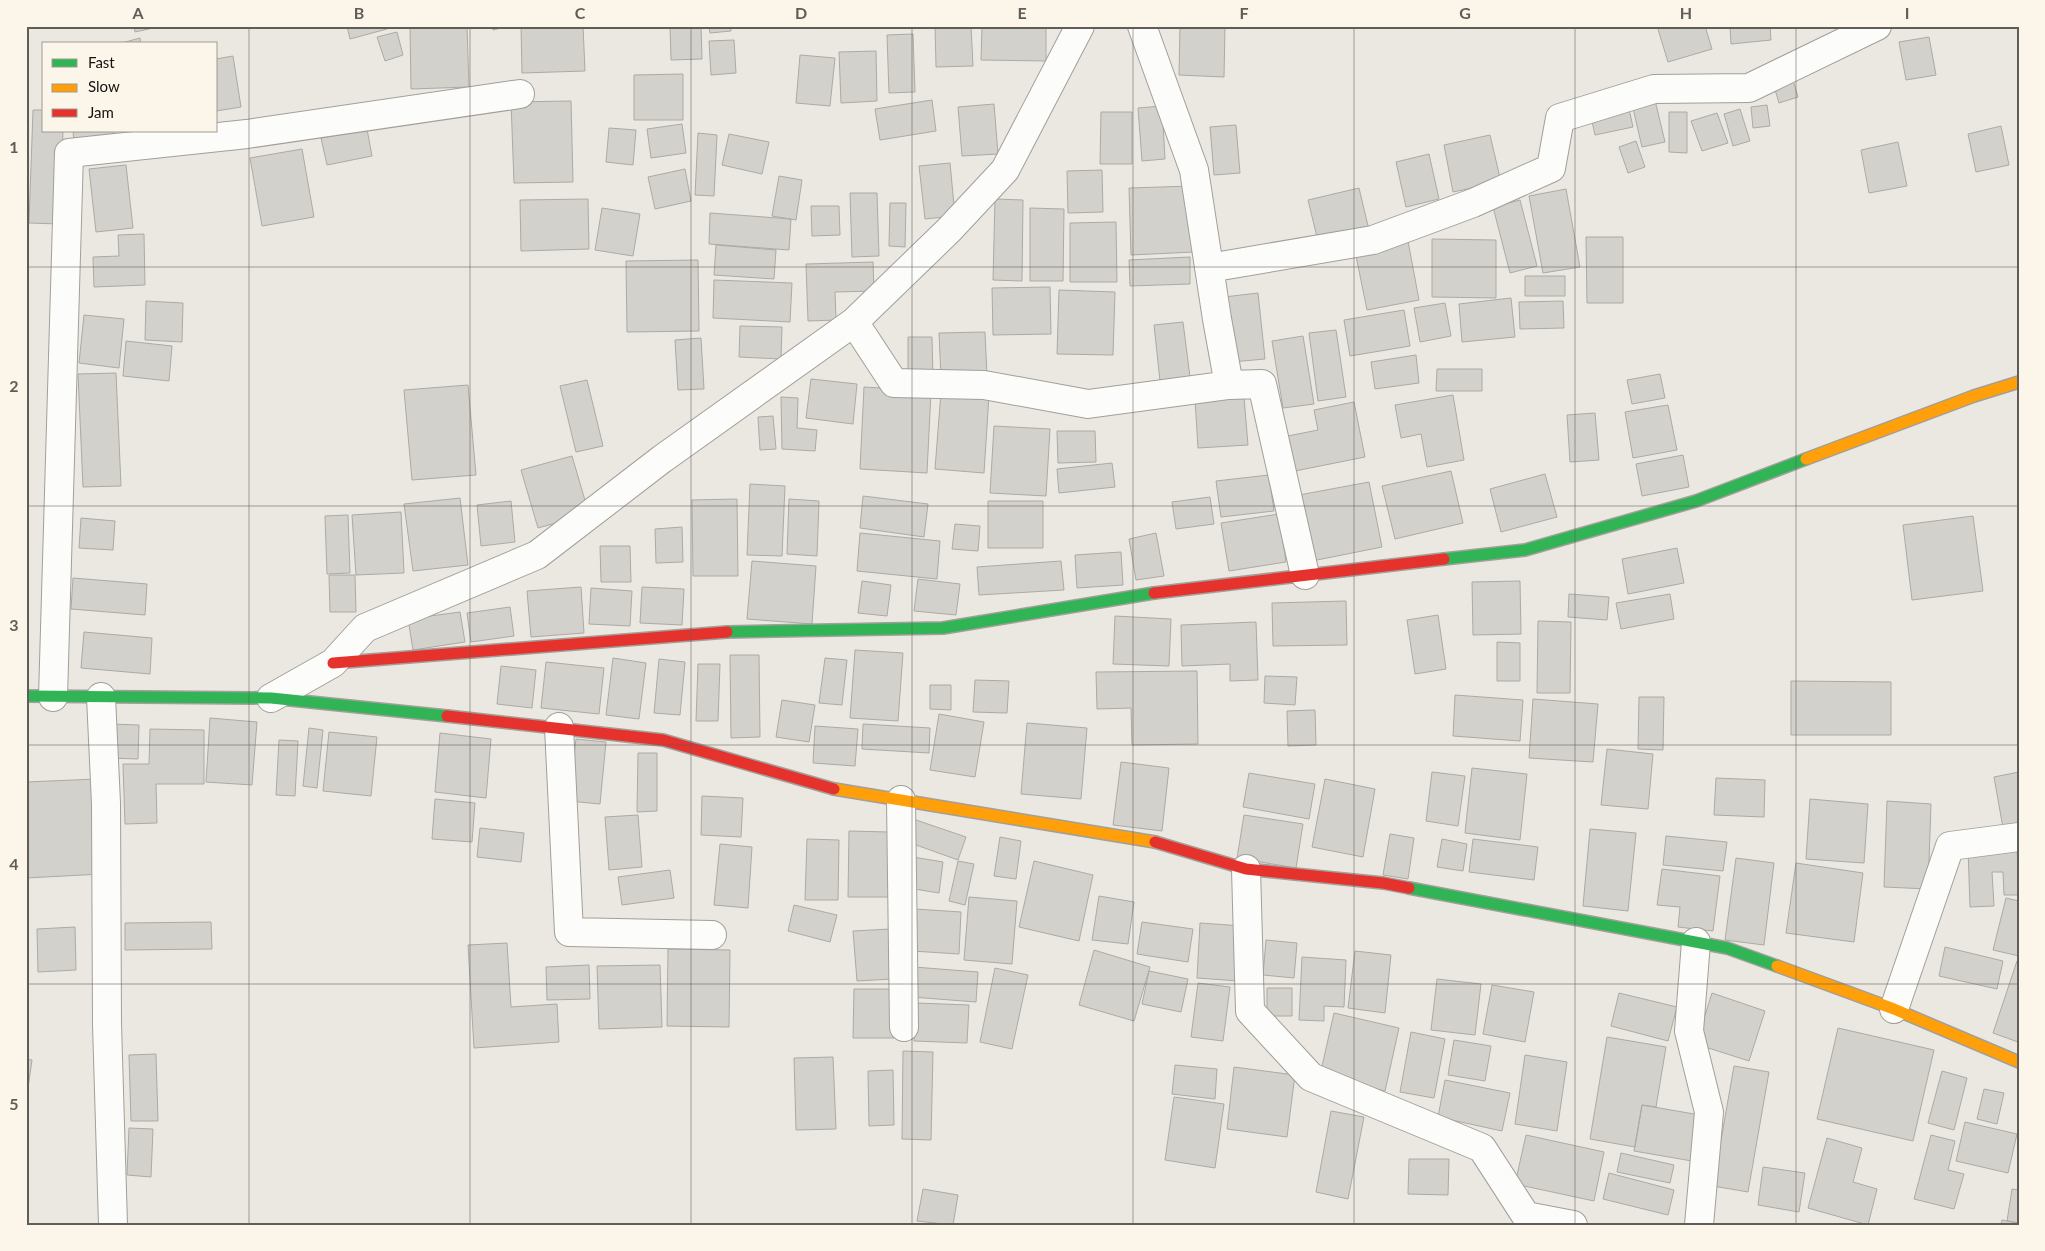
<svg xmlns="http://www.w3.org/2000/svg" width="2045" height="1251" font-family="Lato,sans-serif">
<style>
.building{fill:#d3d1cc;stroke:#adaaa5}
.lines{fill:none;stroke-linecap:round;stroke-linejoin:round}
.street-casing{stroke:#a29f9a;stroke-width:30}
.fast-casing{stroke:#a29f9a;stroke-width:14}
.slow-casing{stroke:#a29f9a;stroke-width:14}
.jam-casing{stroke:#a29f9a;stroke-width:14}
.street{stroke:#fcfcfa;stroke-width:28}
.fast{stroke:#30b455;stroke-width:11}
.slow{stroke:#ff9f0a;stroke-width:11}
.jam{stroke:#e5322d;stroke-width:11}
.grid{fill:none;stroke:#5f5d58;stroke-width:1;stroke-opacity:0.55}
.neatline{fill:none;stroke:#5f5d58;stroke-width:2}
.grid-label{font-size:16px;text-anchor:middle;font-weight:bold;fill:#5f5d58}
</style>
<rect width="100%" height="100%" fill="#ebe8e1"/>
<!-- building -->
<path class="building" d="M134 26H162L135 32Z
M347 26H386L387 29 350 39Z
M410 26H467L469 87 411 89Z
M492 26H509L493 30Z
M521 26H583L585 71 522 73Z
M670 26H701L702 59 671 60Z
M709 26H731V31L710 33Z
M935 26H971L973 66 936 67Z
M982 26H1046V61L981 60Z
M1180 26 1225 27 1224 77 1179 75Z
M1657 26H1705L1712 49 1668 62Z
M1730 26H1770L1771 40 1731 44Z
M397 32 403 55 385 61 377 37Z
M913 34 915 92 889 93 887 35Z
M1929 37 1936 75 1906 80 1899 42Z
M140 38 141 44H118Z
M734 40 736 73 711 75 709 41Z
M876 51 877 101 841 103 839 52Z
M800 55 835 58 830 106 796 103Z
M233 56 241 107 216 111V59Z
M683 74V120H634V75Z
M1792 77 1798 97 1779 103 1773 83Z
M932 100 936 131 880 140 875 109Z
M1655 100 1665 142 1642 147 1632 104Z
M571 101 573 182 514 183 511 102Z
M994 104 998 154 962 156 958 107Z
M1628 104 1633 127 1595 135 1590 112Z
M1767 105 1770 126 1753 128 1751 107Z
M1162 106 1165 159 1142 161 1138 108Z
M1740 109 1750 141 1733 146 1724 114Z
M33 110H44V131H63L59 224 29 223Z
M1101 112H1132V164H1100Z
M1669 112H1687V153L1669 152Z
M1717 113 1728 143 1702 151 1691 121Z
M682 124 686 153 651 158 647 129Z
M1236 125 1240 173 1214 175 1210 127Z
M2001 126 2009 165 1976 172 1968 134Z
M609 128 636 130 633 165 606 162Z
M367 129 372 156 327 165 321 138Z
M73 131H113L114 140 74 143Z
M698 133 717 135 714 196 695 195Z
M729 134 769 142 762 174 722 165Z
M1490 135 1501 182 1453 192 1444 145Z
M1636 141 1645 167 1628 173 1619 147Z
M1898 142 1907 186 1869 193 1861 150Z
M302 149 314 217 262 226 250 158Z
M1429 154 1439 199 1406 207 1396 162Z
M950 163 955 216 925 219 919 166Z
M126 165 133 228 96 232 89 169Z
M685 169 691 201 655 209 648 177Z
M1102 170 1103 212 1068 213 1067 171Z
M779 176 802 180 796 220 772 216Z
M1191 186 1194 252 1131 255 1129 188Z
M1359 188 1369 230 1318 241 1308 200Z
M1566 189 1580 267 1543 273 1529 196Z
M850 193H877L879 256 852 257Z
M588 199 589 249 521 251 520 200Z
M995 199 1023 200 1022 281 993 280Z
M1520 200 1537 266 1510 273 1493 207Z
M890 203H906L905 247 889 246Z
M811 206H839L840 235 812 236Z
M602 208 640 214 633 256 595 250Z
M1030 208 1064 209 1063 281H1030Z
M710 213 791 219 789 250 709 244Z
M1116 222 1117 282H1070V223Z
M144 234 145 285 94 287 93 257 119 256 118 235Z
M1586 237H1623V303H1587Z
M1432 239 1496 240V298L1432 297Z
M1408 241 1419 300 1367 310 1355 251Z
M716 245 776 250 774 279 714 275Z
M1190 257V284L1130 286 1129 260Z
M698 260 699 331 627 332 626 261Z
M873 262 874 291 835 292 836 320 808 321 806 264Z
M1525 276H1565V296H1525Z
M714 280 792 283 790 322 713 318Z
M1050 287 1051 334 993 335 992 288Z
M1059 290 1115 292 1113 355 1057 354Z
M1258 293 1265 359 1232 362 1224 297Z
M1511 298 1515 337 1462 342 1459 304Z
M146 301 183 303 182 342 145 340Z
M1563 301 1564 328 1520 329 1519 302Z
M1445 303 1451 336 1420 342 1414 308Z
M1404 310 1410 346 1350 356 1344 320Z
M84 315 124 319 119 368 79 363Z
M1183 322 1190 377 1160 381 1154 325Z
M740 326 782 327 781 359 739 357Z
M1336 330 1346 397 1318 401 1309 333Z
M985 332 987 376 941 377 939 333Z
M1303 336 1314 404 1283 408 1272 341Z
M908 337H932L933 379H908Z
M701 338 704 389 678 390 675 340Z
M126 341 172 346 169 381 123 376Z
M1416 355 1419 383 1375 389 1371 362Z
M1437 369H1482V391H1436Z
M116 373 121 486 83 487 78 374Z
M1660 374 1665 398 1632 404 1627 380Z
M811 379 857 384 853 424 806 418Z
M587 380 603 446 576 452 560 386Z
M468 385 476 475 412 480 404 390Z
M864 387 931 391 927 473 860 469Z
M941 392 989 395 984 473 935 469Z
M1453 395 1464 460 1427 467 1421 434 1401 438 1395 405Z
M781 397 798 398 797 428 817 430 815 451 782 449Z
M1244 397 1248 445 1198 448 1195 399Z
M1354 402 1365 457 1295 471 1288 436 1318 430 1314 410Z
M1668 405 1677 450 1633 458 1625 412Z
M1595 413 1599 460 1570 462 1567 415Z
M773 416 776 449 760 450 758 417Z
M994 426 1050 429 1046 496 990 493Z
M1057 431H1095L1096 462 1058 463Z
M1683 455 1689 487 1642 496 1636 464Z
M572 456 589 514 538 528 521 470Z
M1112 463 1115 487 1059 493 1057 469Z
M1451 471 1463 523 1395 539 1382 486Z
M1545 474 1557 517 1501 532 1490 489Z
M1269 475 1274 511 1221 517 1216 481Z
M1369 482 1382 547 1312 561 1299 495Z
M750 484 785 486 782 556 747 555Z
M863 496 928 504 924 537 860 528Z
M1210 497 1214 524 1176 529 1172 502Z
M460 498 468 565 413 571 404 504Z
M737 499 738 576H693L692 500Z
M789 499 819 501 817 556 787 554Z
M511 501 515 542 481 546 477 505Z
M988 501H1043V548H988Z
M401 512 404 573 356 575 352 515Z
M1279 514 1286 562 1229 571 1221 523Z
M348 515 350 573 327 574 325 516Z
M1973 516 1983 591 1912 600 1903 525Z
M81 518 115 521 113 550 79 548Z
M955 524 980 526 978 551 952 549Z
M682 527 683 562 656 563 655 529Z
M860 533 940 541 937 579 857 571Z
M1156 533 1164 576 1136 580 1129 539Z
M600 546H630L631 582H601Z
M1677 548 1684 583 1628 594 1622 559Z
M1121 552 1123 585 1077 588 1075 555Z
M752 561 816 566 812 624 747 619Z
M1061 561 1064 590 979 595 977 567Z
M329 575H355L356 612H330Z
M73 578 147 584 145 615 71 609Z
M918 579 960 584 956 615 914 611Z
M862 581 891 585 887 616 858 613Z
M1520 581 1521 634 1473 635 1472 582Z
M581 587 584 633 531 637 527 591Z
M642 587 684 589 682 625 640 623Z
M591 588 632 591 630 626 589 624Z
M1569 594 1609 597 1607 620 1568 617Z
M1670 594 1674 619 1621 629 1616 603Z
M1346 601 1347 645 1273 646 1272 603Z
M510 607 514 636 471 642 467 613Z
M460 612 465 642 413 650 408 619Z
M1438 615 1446 669 1415 674 1407 620Z
M1115 616 1171 619 1169 666 1113 664Z
M1538 621 1571 622 1570 693H1537Z
M1256 622 1258 680 1230 681V664L1182 666 1181 625Z
M84 632 152 638 150 674 81 668Z
M1497 642 1520 643V681H1497Z
M855 650 903 653 898 721 850 718Z
M730 655H759L760 737 731 738Z
M613 658 646 663 639 719 606 715Z
M825 658 847 660 842 705 819 703Z
M659 659 685 662 680 715 654 713Z
M546 662 604 668 599 714 541 708Z
M698 664H720L718 721H696Z
M501 666 536 670 532 708 497 704Z
M1197 671 1198 744 1132 745 1131 708 1097 709 1096 672Z
M1265 676 1297 677 1295 705 1264 703Z
M975 680 1009 681 1007 713 973 712Z
M1791 681 1891 682V735H1791Z
M930 685H951V710L930 709Z
M1455 695 1523 700 1520 741 1453 736Z
M1639 697H1664L1663 750 1638 749Z
M1533 699 1598 704 1593 762 1529 758Z
M782 700 815 705 809 742 776 737Z
M1315 710 1316 745 1288 746 1287 711Z
M939 714 984 722 975 777 930 770Z
M210 718 257 722 252 785 206 782Z
M1027 723 1087 728 1081 799 1021 794Z
M109 724 139 725 138 759 108 758Z
M863 724 930 728 929 753 862 749Z
M815 726 858 729 855 766 813 763Z
M309 728 323 730 317 788 303 786Z
M150 729 204 730V784H156L157 823 125 824 123 764H149Z
M329 732 377 737 371 796 323 791Z
M440 733 491 739 486 798 435 792Z
M576 739 606 742 600 804 569 801Z
M279 740 298 741 295 796 276 795Z
M1607 749 1653 754 1648 809 1601 805Z
M638 753H657V811L637 812Z
M1121 762 1169 768 1162 831 1113 825Z
M1472 768 1527 774 1520 840 1465 833Z
M1432 772 1465 776 1458 826 1426 821Z
M2019 772V826L2003 828 1994 777Z
M1249 773 1315 784 1309 819 1243 807Z
M1716 778 1765 780 1764 817 1714 815Z
M97 779 102 874 26 878V782Z
M1325 779 1375 789 1363 857 1312 847Z
M702 796 743 798 741 837 701 835Z
M435 799 475 803 472 842 432 839Z
M1810 799 1868 804 1864 863 1806 859Z
M1887 801 1931 804 1928 889 1884 887Z
M638 815 642 867 609 870 605 817Z
M1244 815 1303 824 1296 868 1237 858Z
M913 819 966 837 958 860 905 841Z
M480 828 524 833 521 862 477 857Z
M1590 829 1636 833 1628 911 1583 906Z
M849 831 889 832V897H848Z
M1390 834 1414 838 1408 879 1383 875Z
M1666 836 1727 842 1723 871 1663 865Z
M1000 837 1021 841 1016 879 994 876Z
M807 839 839 840 838 900H805Z
M1442 839 1467 844 1463 871 1437 867Z
M1473 839 1538 847 1534 880 1469 872Z
M720 844 752 847 748 908 714 905Z
M2017 847 2019 895H2004L2003 872H1992L1994 906 1970 907 1968 848Z
M913 857 943 862 939 893 908 888Z
M1736 858 1774 863 1764 945 1725 940Z
M958 861 974 864 965 905 949 901Z
M1034 861 1093 875 1079 941 1019 927Z
M1796 863 1863 873 1854 942 1786 933Z
M1662 869 1720 876 1713 931 1678 927 1680 907 1657 905Z
M670 870 674 898 622 905 618 877Z
M1099 896 1134 902 1128 944 1092 940Z
M969 897 1017 901 1012 964 964 960Z
M2006 898 2019 901V956L1993 950Z
M794 905 837 915 830 942 788 931Z
M915 909 961 912 959 954 912 951Z
M211 922 212 949 125 950V923Z
M1142 922 1193 929 1188 962 1137 954Z
M1200 923 1243 926 1239 981 1197 978Z
M75 927 76 970 38 972 37 929Z
M890 929 893 979 857 981 853 931Z
M1266 940 1297 943 1294 978 1263 975Z
M507 943 511 1007 557 1004 559 1042 474 1048 468 945Z
M1945 947 2003 961 1997 989 1939 976Z
M668 949 730 950 729 1027 667 1026Z
M1094 950 1150 967 1134 1021 1079 1005Z
M1355 951 1391 955 1385 1013 1348 1008Z
M1302 957 1346 960 1344 1007 1324 1006V1021L1299 1020Z
M2017 961H2019L2018 1042 1993 1033Z
M589 965 590 999 547 1000 546 967Z
M660 965 662 1027 599 1029 597 966Z
M914 967 978 972 976 1002 912 997Z
M995 968 1028 975 1012 1049 980 1042Z
M1149 971 1188 979 1181 1012 1142 1004Z
M1437 979 1481 984 1475 1035 1431 1030Z
M1198 983 1230 987 1223 1041 1191 1037Z
M1492 985 1534 992 1525 1042 1483 1034Z
M1267 988H1292V1016H1267Z
M854 989H896V1038H853Z
M1619 993 1677 1007 1668 1041 1611 1026Z
M1712 993 1765 1011 1749 1061 1696 1044Z
M916 1003 969 1005 967 1043 914 1041Z
M1334 1013 1399 1028 1385 1091 1320 1075Z
M1838 1028 1934 1050 1913 1141 1817 1119Z
M1411 1032 1445 1039 1434 1098 1400 1092Z
M1607 1037 1666 1047 1656 1107 1642 1105 1635 1147 1590 1139Z
M1454 1040 1491 1046 1485 1081 1448 1075Z
M903 1051 933 1052 931 1140 902 1139Z
M156 1054 158 1121H131L129 1055Z
M1525 1055 1567 1062 1557 1131 1515 1124Z
M833 1057 836 1129 796 1130 794 1058Z
M26 1059 32 1060 28 1088H26Z
M1175 1065 1217 1069 1215 1099 1172 1094Z
M1734 1066 1769 1072 1748 1192 1713 1186Z
M1234 1067 1295 1075 1287 1137 1227 1129Z
M893 1070 894 1125 869 1126 868 1071Z
M1942 1071 1967 1078 1954 1130 1928 1123Z
M1445 1080 1510 1093 1502 1131 1438 1117Z
M1984 1089 2004 1093 1997 1124 1977 1119Z
M1174 1097 1224 1104 1215 1168 1165 1160Z
M1642 1105 1700 1115 1692 1161 1634 1151Z
M1331 1111 1364 1117 1348 1199 1316 1192Z
M1965 1122 2017 1134 2008 1173 1956 1161Z
M129 1128 153 1129 151 1177 127 1175Z
M1526 1135 1604 1152 1594 1201 1515 1184Z
M1931 1135 1955 1141 1948 1170 1964 1174 1954 1209 1914 1199Z
M1827 1138 1862 1148 1853 1182 1877 1189 1868 1225 1808 1208Z
M1621 1153 1674 1165 1670 1183 1617 1172Z
M1409 1159H1449L1448 1195 1408 1194Z
M1763 1167 1805 1173 1799 1212 1758 1205Z
M1609 1173 1674 1190 1668 1215 1603 1199Z
M923 1189 958 1195 953 1225 917 1221Z
M2012 1189 2019 1190V1223L2007 1221Z
M2002 1220 2019 1223V1225H2001Z"/>
<g class="lines">
<defs>
<path id="street" d="M1142 26 1194 170 1217 319 1229 385
M1209 268 1373 240 1473 203 1551 168 1560 118 1654 89 1749 88 1877 26
M854 322 894 383 984 385 1088 404 1229 385 1262 384 1305 575
M53 697 69 153 247 134 520 94
M101 697 106 803 107 1024 113 1225
M271 698 333 663 365 628 537 555 662 459 854 322 949 230 1005 170 1080 26
M559 727 569 932 712 935
M901 800 904 1027
M1246 869 1250 1011 1311 1077 1482 1148 1526 1216 1573 1225
M1696 942 1689 1031 1709 1112 1699 1225
M1894 1009 1950 846 2019 837"/>
<path id="fast" d="M1444 559 1525 550 1696 501 1806 459
M727 632 943 628 1154 593
M26 696 271 698 447 716
M1409 888 1727 948 1777 966"/>
<path id="slow" d="M1806 459 1974 396 2019 382
M834 789 1155 842
M1777 966 1894 1009 2019 1062"/>
<path id="jam" d="M1154 593 1444 559
M333 663 727 632
M447 716 663 740 834 789
M1155 842 1246 869 1383 883 1409 888"/>
</defs>
<!-- street casing -->
<use href="#street" class="street-casing"/>
<!-- fast casing -->
<use href="#fast" class="fast-casing"/>
<!-- slow casing -->
<use href="#slow" class="slow-casing"/>
<!-- jam casing -->
<use href="#jam" class="jam-casing"/>
<!-- street -->
<use href="#street" class="street"/>
<!-- fast -->
<use href="#fast" class="fast"/>
<!-- slow -->
<use href="#slow" class="slow"/>
<!-- jam -->
<use href="#jam" class="jam"/>
</g>
<!-- grid -->
<path class="grid" d="M249 26V1225M470 26V1225M691 26V1225M912 26V1225M1133 26V1225M1354 26V1225M1575 26V1225M1796 26V1225M26 267H2019M26 506H2019M26 745H2019M26 984H2019"/>
<!-- border -->
<rect width="2045" height="1251" fill="none" stroke="#fcf6ea" stroke-width="55"/>
<!-- legend -->
<rect x="42" y="42" width="175" height="90" fill="#fcf6ea" stroke="#9f9b92"/>
<rect x="52" y="59" width="25" height="8" fill="#30b455" stroke="#9f9b92"/>
<text x="88" y="68" font-size="15" fill="#14120e">Fast</text>
<rect x="52" y="84" width="25" height="8" fill="#ff9f0a" stroke="#9f9b92"/>
<text x="88" y="92" font-size="15" fill="#14120e">Slow</text>
<rect x="52" y="109" width="25" height="8" fill="#e5322d" stroke="#9f9b92"/>
<text x="88" y="118" font-size="15" fill="#14120e">Jam</text>
<rect x="28" y="28" width="1990" height="1196" class="neatline"/>
<g class="grid-label">
<text x="138" y="19">A</text>
<text x="359" y="19">B</text>
<text x="580" y="19">C</text>
<text x="801" y="19">D</text>
<text x="1022" y="19">E</text>
<text x="1244" y="19">F</text>
<text x="1465" y="19">G</text>
<text x="1686" y="19">H</text>
<text x="1907" y="19">I</text>
<text x="14" y="153">1</text>
<text x="14" y="392">2</text>
<text x="14" y="631">3</text>
<text x="14" y="870">4</text>
<text x="14" y="1110">5</text>
</g>
</svg>
